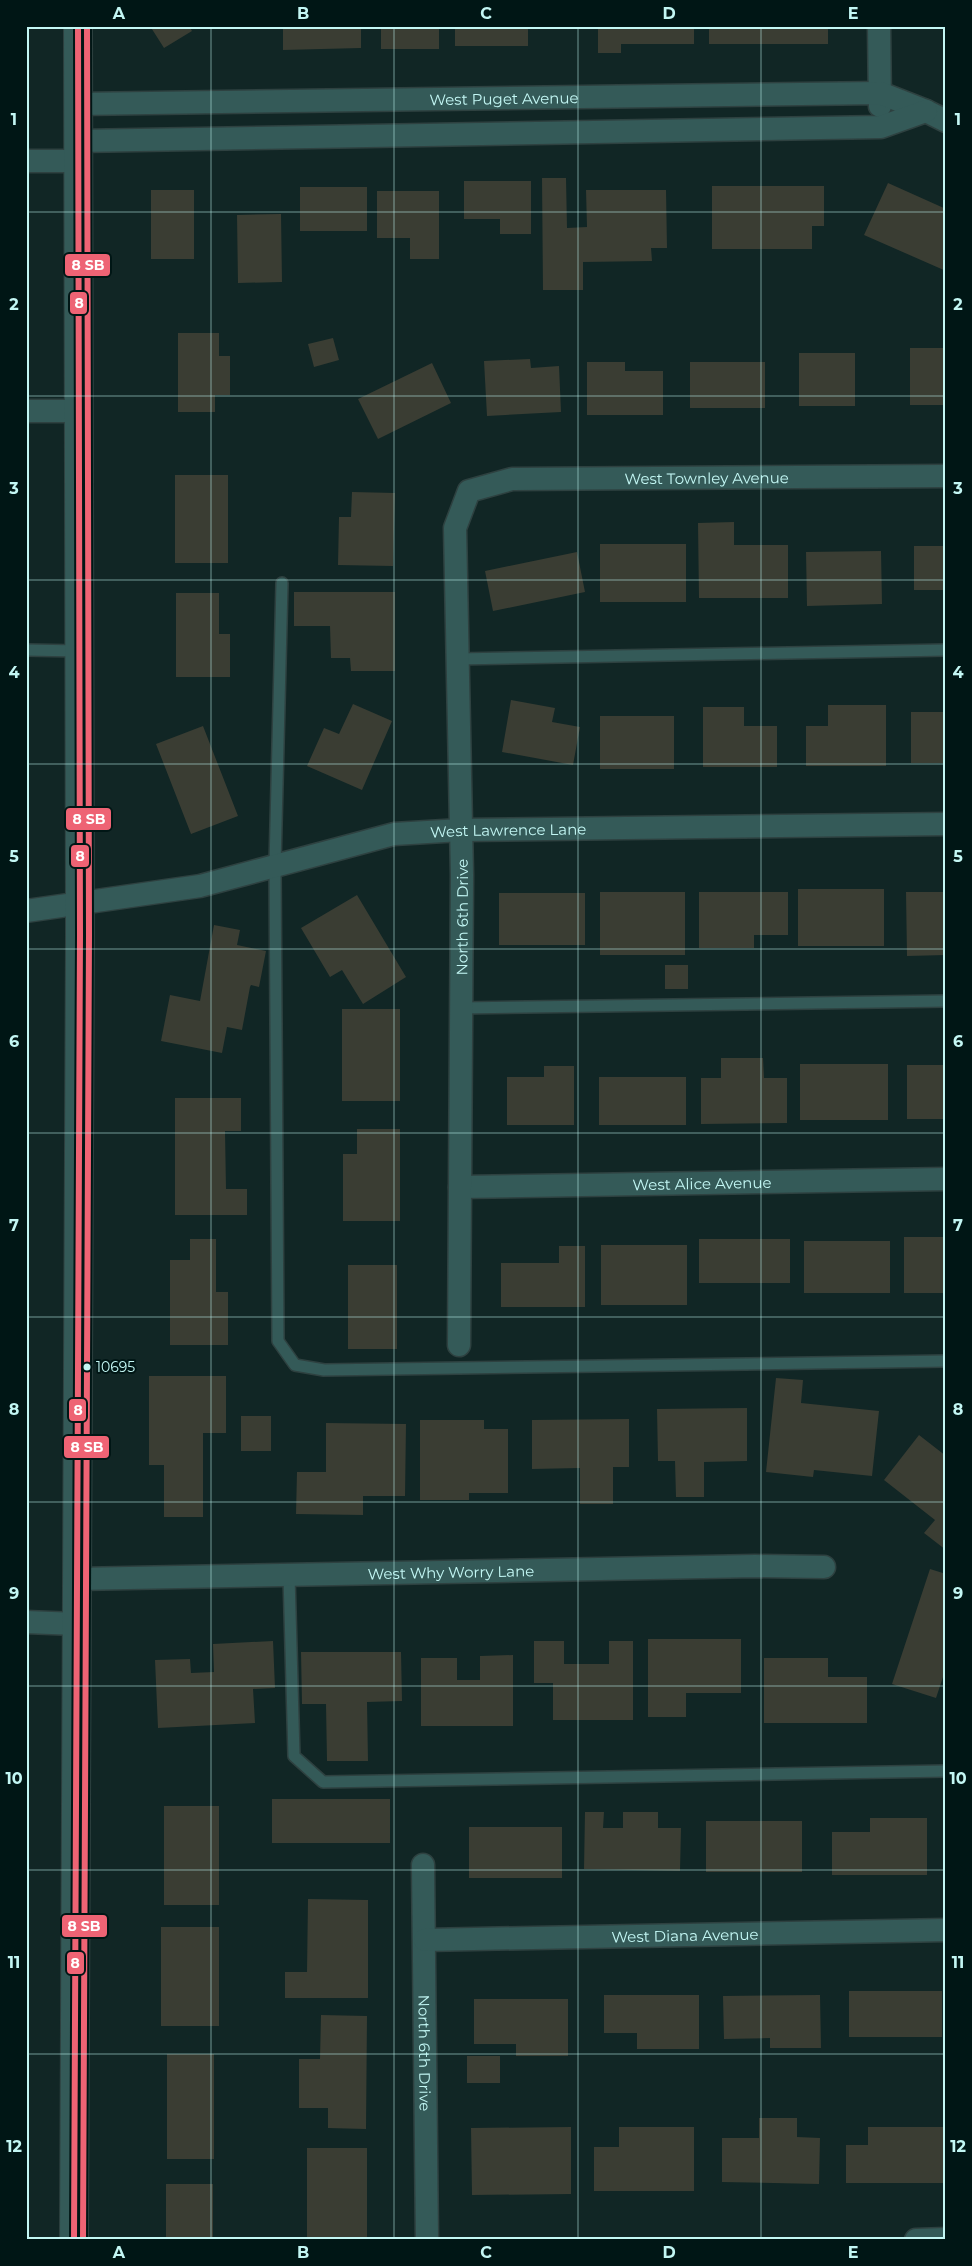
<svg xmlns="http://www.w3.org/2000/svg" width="972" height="2266" font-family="Montserrat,sans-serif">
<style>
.building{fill:#3a3d33}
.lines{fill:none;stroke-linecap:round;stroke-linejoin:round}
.lane-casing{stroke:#2e4140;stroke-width:14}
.street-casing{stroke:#2e4140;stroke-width:25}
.secondary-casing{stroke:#2e4140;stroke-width:30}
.lane{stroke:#345a58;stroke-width:11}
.street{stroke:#345a58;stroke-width:22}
.secondary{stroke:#345a58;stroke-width:28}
.bus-1-casing{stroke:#001615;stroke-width:10}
.bus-2-casing{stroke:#001615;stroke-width:10}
.bus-1{stroke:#ee6374;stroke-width:6}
.bus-2{stroke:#ee6374;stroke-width:6}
.grid{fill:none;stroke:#c3f7f4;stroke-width:1;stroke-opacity:0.55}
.bus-dot{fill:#c3f7f4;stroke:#001615;stroke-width:2}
.labels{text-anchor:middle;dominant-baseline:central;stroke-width:4;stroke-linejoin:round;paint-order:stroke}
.bus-label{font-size:14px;fill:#c3f7f4;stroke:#001615;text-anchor:start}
.street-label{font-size:15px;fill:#c3f7f4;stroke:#001615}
.line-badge{stroke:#001615;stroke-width:2}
.badge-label{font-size:14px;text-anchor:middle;font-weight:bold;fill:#fff}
.neatline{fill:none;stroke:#c3f7f4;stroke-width:2}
.grid-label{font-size:16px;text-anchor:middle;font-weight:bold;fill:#c3f7f4}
</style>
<rect width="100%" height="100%" fill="#112625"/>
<!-- building -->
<path class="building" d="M150 26H189L192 31 164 48Z
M283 26H361V48L283 50Z
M381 26H439V49H381Z
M455 26H528V46H455Z
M598 26H694V44H621V53H598Z
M709 26H828V44H709Z
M542 178H566L567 228 587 227 586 190H666L667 248H651L652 261 583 262V290H543Z
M464 181H531V234H500V219H464Z
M888 183 946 209V271L864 235Z
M712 186H824V226H812V249H712Z
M300 187H367V231H300Z
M151 190H194V259H151Z
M377 191H439V259H410V238H377Z
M281 214 282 282 238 283 237 215Z
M178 333H219V356H230V395H215V412H178Z
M333 338 339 360 314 367 308 344Z
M910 348H946V405H910Z
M799 353H855V406H799Z
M530 359 531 368 559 366 561 412 487 416 484 361Z
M587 362H625V371H663V415H587Z
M690 362H765V408H690Z
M432 363 451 403 378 439 358 399Z
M175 475H228V563H175Z
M352 492 395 493 393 566 338 565 339 517H351Z
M734 522V545H788V598H699L698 523Z
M600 544H686V602H600Z
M914 546H946V590H914Z
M881 551 882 604 807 606 806 552Z
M577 552 585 592 493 611 485 571Z
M294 592H395V671H351L350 658H331L330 626H294Z
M176 593H219V634H230V677H176Z
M511 700 555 708 552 722 580 727 573 765 502 752Z
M353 704 392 721 362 790 307 766 324 728 339 734Z
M828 705H886V766H806V726H828Z
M703 707H744V726H777V767H703Z
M911 712H946V763H911Z
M600 716H674V769H600Z
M203 726 238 816 191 834 156 744Z
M798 889H884V946H798Z
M600 892H685V955H600Z
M699 892H788V935H754V948H699Z
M906 892H946V955L907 956Z
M499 893H585V945H499Z
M357 895 406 977 363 1004 342 970 330 977 301 928Z
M214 925 240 930 237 945 266 951 259 987 251 985 250 987 242 1030 227 1027 222 1053 161 1041 170 995 200 1001Z
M665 965H688V989H665Z
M342 1009H400V1101H342Z
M721 1058H763L764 1078H787V1123L701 1124V1078H721Z
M800 1064H888V1120H800Z
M907 1065H946V1119H907Z
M544 1066H574V1125H507V1077H544Z
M599 1077H686V1125H599Z
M175 1098H241V1131H225L226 1189H247V1215H175Z
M357 1129H400V1221H343V1154H357Z
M904 1237H946V1293H904Z
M190 1239H216V1292H228V1345H170V1260H190Z
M699 1239H790V1283H699Z
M804 1241H890V1293H804Z
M601 1245H687V1305H601Z
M559 1246H585V1307H501V1263H559Z
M348 1265H397V1349H348Z
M149 1376H226V1433H203V1517H164V1465H149Z
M776 1378 803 1380 801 1403 879 1411 872 1476 814 1470 813 1477 766 1472Z
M747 1408V1461L704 1462V1497H676L675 1461H658L657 1409Z
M241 1416H271V1451H241Z
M629 1419V1467H613V1504H580V1468L532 1469V1420Z
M420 1420H484V1429H508V1493H469V1500H420Z
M326 1423 406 1424 405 1496H363V1515L296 1514 297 1472H326Z
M919 1435 946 1456V1550L924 1533 935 1520 884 1480Z
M930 1569 946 1574V1668L936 1698 892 1684Z
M648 1639H741V1693H686V1717H648Z
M273 1641 275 1688 253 1689 255 1723 158 1728 155 1660 190 1659 191 1673 214 1672 213 1644Z
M534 1641H564V1664H609V1641H633V1720H553V1683H534Z
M301 1652H401L402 1701 367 1702 368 1761H327L326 1704H302Z
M513 1655V1726H421V1658H457V1680H480V1656Z
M764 1658H828V1677H867V1723H764Z
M272 1799H390V1843H272Z
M164 1806H219V1905H164Z
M585 1812H604L603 1828H623V1812H658V1828H681L680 1871 584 1869Z
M870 1818H927V1875H832V1832H870Z
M706 1821H802V1872H706Z
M469 1827H562V1878H469Z
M308 1899 368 1900V1998H285V1972H307Z
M161 1927H219V2026H161Z
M849 1991H942V2037H849Z
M604 1995H699V2049H637V2033H604Z
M820 1995 821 2048H770V2038L724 2039 723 1996Z
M474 1999H568V2056H516V2044H474Z
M321 2015 367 2016 366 2129 328 2128V2108H299V2059H320Z
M167 2054H214V2159H167Z
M467 2056H500V2083H467Z
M759 2118H797V2137L820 2138 819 2184 722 2182V2138H759Z
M571 2127V2194L472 2195 471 2128Z
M619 2127H694V2191H594V2147H619Z
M868 2127H945V2183H846V2145H868Z
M307 2148H367V2240H307Z
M166 2184H213V2240H166Z"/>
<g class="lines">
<defs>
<path id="lane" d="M282 583 275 865 278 1341 295 1365 324 1370 946 1361
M26 650 79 651
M458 659 946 650
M461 1008 946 1001
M289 1576 294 1756 323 1782 946 1771"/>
<g id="street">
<path d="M879 26 880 106"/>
<path id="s1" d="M78 104 880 93 926 111 946 121"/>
<path d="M78 141 881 127 926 111"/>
<path d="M26 161H79"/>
<path d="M26 411H79"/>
<path id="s2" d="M26 911 200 886 394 834 461 830 946 824"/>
<path id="s3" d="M460 1187 946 1179"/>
<path id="s4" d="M459 1345 462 875 455 528 469 491 512 479 946 476"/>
<path id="s5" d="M77 1579 755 1566 824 1567"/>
<path d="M26 1622 77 1624"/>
<path id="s6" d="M423 1865 427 2240"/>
<path id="s7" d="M425 1940 946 1930"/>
<path d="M916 2240 946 2239"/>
</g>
<path id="secondary" d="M74 2240 80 935 78 26"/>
</defs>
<!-- lane casing -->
<use href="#lane" class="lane-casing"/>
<!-- street casing -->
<use href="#street" class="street-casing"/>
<!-- secondary casing -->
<use href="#secondary" class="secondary-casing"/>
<!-- lane -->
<use href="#lane" class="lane"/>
<!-- street -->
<use href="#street" class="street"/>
<!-- secondary -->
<use href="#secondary" class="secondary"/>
<defs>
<path id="bus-1" d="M74 2240 80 935 78 26"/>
<path id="bus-2" d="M83 2240 89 935 87 26"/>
</defs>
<!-- bus-1 casing -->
<use href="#bus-1" class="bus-1-casing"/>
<!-- bus-2 casing -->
<use href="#bus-2" class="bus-2-casing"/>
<!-- bus-1 -->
<use href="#bus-1" class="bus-1"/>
<!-- bus-2 -->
<use href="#bus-2" class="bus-2"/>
</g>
<!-- grid -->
<path class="grid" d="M211 26V2240M394 26V2240M578 26V2240M761 26V2240M26 212H946M26 396H946M26 580H946M26 764H946M26 949H946M26 1133H946M26 1317H946M26 1502H946M26 1686H946M26 1870H946M26 2054H946"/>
<!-- markers -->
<circle class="bus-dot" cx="87" cy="1367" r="4.5"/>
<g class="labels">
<!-- bus labels -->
<g class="bus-label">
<text x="96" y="1367">10695</text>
</g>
<!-- street labels -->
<g class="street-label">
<text stroke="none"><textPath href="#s1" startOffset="426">West Puget Avenue</textPath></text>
<text stroke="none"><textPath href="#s4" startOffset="1096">West Townley Avenue</textPath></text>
<text stroke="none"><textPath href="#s2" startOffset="491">West Lawrence Lane</textPath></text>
<text stroke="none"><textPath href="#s4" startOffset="428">North 6th Drive</textPath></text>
<text stroke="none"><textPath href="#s3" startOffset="242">West Alice Avenue</textPath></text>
<text stroke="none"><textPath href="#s5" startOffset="374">West Why Worry Lane</textPath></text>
<text stroke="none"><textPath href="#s7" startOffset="260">West Diana Avenue</textPath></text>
<text stroke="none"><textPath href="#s6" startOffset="188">North 6th Drive</textPath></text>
</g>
</g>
<g class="line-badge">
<rect x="64" y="253" width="47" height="24" rx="5" fill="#ee6374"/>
<rect x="69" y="291" width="19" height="24" rx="5" fill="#ee6374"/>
<rect x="65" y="807" width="47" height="24" rx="5" fill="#ee6374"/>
<rect x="70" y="844" width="20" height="24" rx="5" fill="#ee6374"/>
<rect x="68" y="1398" width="19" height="24" rx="5" fill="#ee6374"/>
<rect x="63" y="1435" width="47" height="24" rx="5" fill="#ee6374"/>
<rect x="61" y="1914" width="47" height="24" rx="5" fill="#ee6374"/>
<rect x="66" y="1951" width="19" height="24" rx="5" fill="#ee6374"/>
</g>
<g class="badge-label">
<text x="88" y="270">8 SB</text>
<text x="79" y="308">8</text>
<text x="89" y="824">8 SB</text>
<text x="80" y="861">8</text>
<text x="78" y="1415">8</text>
<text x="87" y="1452">8 SB</text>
<text x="84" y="1931">8 SB</text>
<text x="75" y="1968">8</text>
</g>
<!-- border -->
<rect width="972" height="2266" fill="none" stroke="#001615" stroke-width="55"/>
<rect x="28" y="28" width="916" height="2210" class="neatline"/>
<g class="grid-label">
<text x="119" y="19">A</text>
<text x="303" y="19">B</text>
<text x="486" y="19">C</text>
<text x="669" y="19">D</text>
<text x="853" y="19">E</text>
<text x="14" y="125">1</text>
<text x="958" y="125">1</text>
<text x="14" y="310">2</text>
<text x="958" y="310">2</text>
<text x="14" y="494">3</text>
<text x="958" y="494">3</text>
<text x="14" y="678">4</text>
<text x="958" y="678">4</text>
<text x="14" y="862">5</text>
<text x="958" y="862">5</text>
<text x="14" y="1047">6</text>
<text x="958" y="1047">6</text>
<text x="14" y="1231">7</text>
<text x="958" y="1231">7</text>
<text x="14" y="1415">8</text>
<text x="958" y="1415">8</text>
<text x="14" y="1599">9</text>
<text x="958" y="1599">9</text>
<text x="14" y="1784">10</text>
<text x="958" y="1784">10</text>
<text x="14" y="1968">11</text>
<text x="958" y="1968">11</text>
<text x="14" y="2152">12</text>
<text x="958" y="2152">12</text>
<text x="119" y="2258">A</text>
<text x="303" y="2258">B</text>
<text x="486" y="2258">C</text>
<text x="669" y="2258">D</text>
<text x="853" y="2258">E</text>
</g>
</svg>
